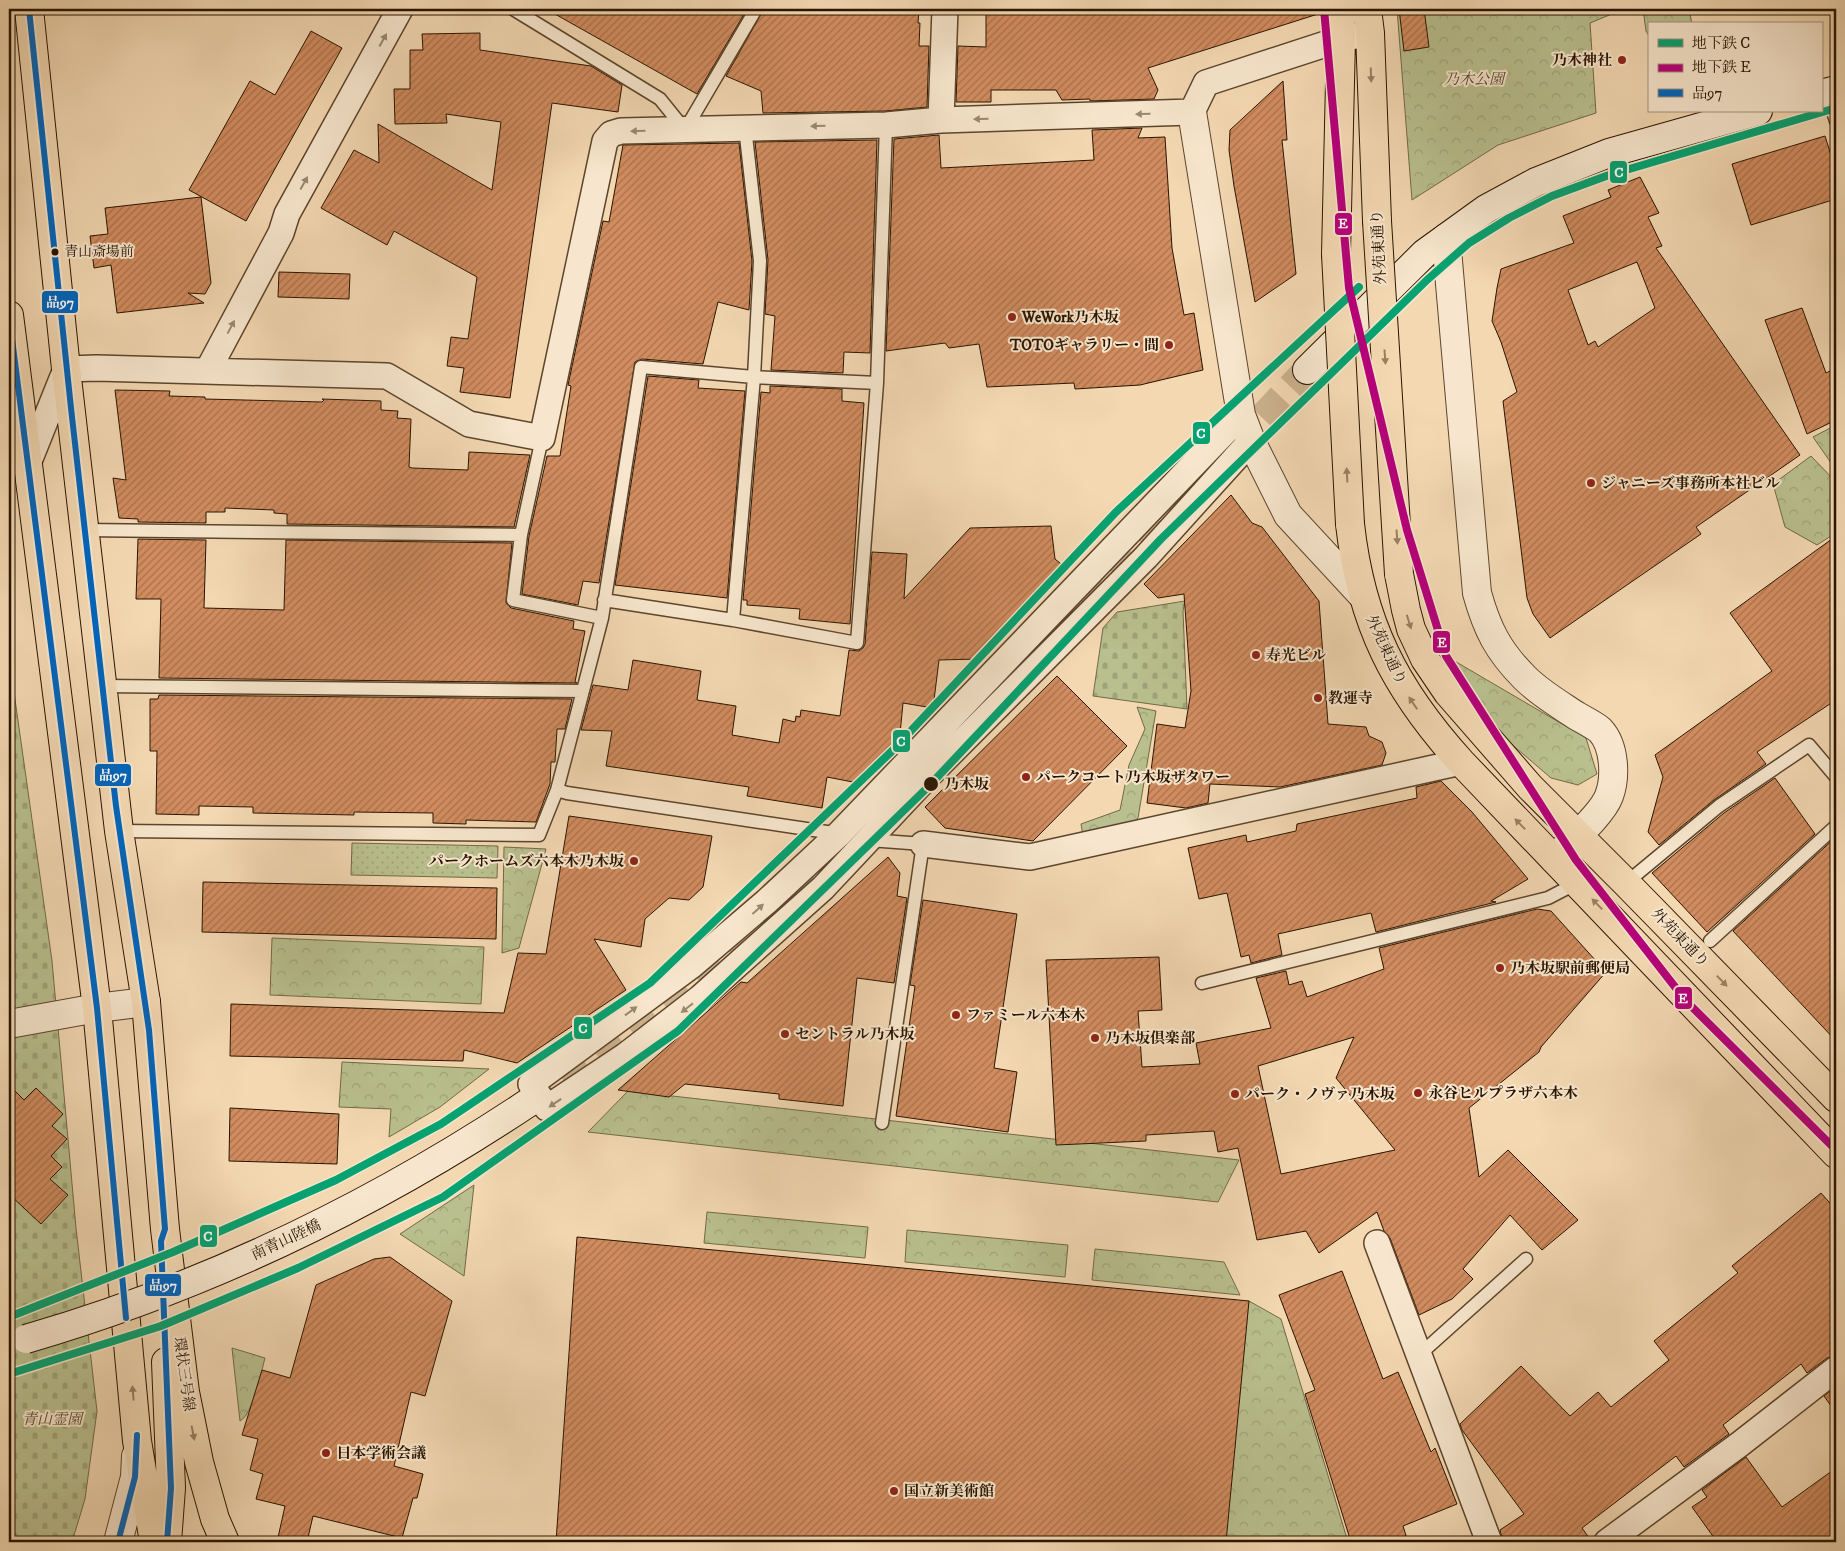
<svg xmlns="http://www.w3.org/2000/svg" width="1845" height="1551" font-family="'IM FELL DW Pica','Noto Serif JP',serif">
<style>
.grass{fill:url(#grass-dots);stroke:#726a47}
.forest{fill:url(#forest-crowns);stroke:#726a47}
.cemetery{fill:url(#cemetery-stones);stroke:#726a47}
.building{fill:url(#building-hatch);stroke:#2a1400;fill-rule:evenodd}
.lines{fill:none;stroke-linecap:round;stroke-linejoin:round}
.secondary-tunnel{stroke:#cbb18e;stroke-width:28;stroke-dasharray:28 14;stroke-linecap:butt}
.service-casing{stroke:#5c452c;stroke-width:15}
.minor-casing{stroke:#5c452c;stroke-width:28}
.tertiary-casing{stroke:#5c452c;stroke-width:30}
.secondary-casing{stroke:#2a1400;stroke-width:30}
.primary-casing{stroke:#2a1400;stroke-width:30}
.service{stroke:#f7e6cd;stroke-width:12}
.minor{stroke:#f7e6cd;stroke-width:25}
.tertiary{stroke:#f7e6cd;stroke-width:28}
.secondary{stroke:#f7e6cd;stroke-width:28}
.primary{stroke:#f3d8b2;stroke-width:28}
.secondary-bridge-casing{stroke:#2a1400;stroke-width:30;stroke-linecap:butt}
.primary-bridge-casing{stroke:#2a1400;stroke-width:30;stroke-linecap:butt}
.secondary-bridge{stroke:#f7e6cd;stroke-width:28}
.primary-bridge{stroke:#f3d8b2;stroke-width:28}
.bus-1-casing{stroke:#f7e6cd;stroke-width:10}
.bus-1{stroke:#0065bd;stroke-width:6}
.metro-1-casing{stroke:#f7e6cd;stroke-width:11}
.metro-2-casing{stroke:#f7e6cd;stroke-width:11}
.metro-1{stroke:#06a271;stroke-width:8}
.metro-2{stroke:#b6007a;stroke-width:8}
.oneway{fill:#9b8871}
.oneway2{fill:#998062}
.poi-dot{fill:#8f2418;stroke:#f7e6cd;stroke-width:2}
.bus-dot{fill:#2a1400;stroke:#f7e6cd;stroke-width:2}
.labels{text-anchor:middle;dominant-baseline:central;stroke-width:4;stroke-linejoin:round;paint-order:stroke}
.bus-label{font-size:14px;fill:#2a1400;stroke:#f7e6cd;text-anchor:start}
.poi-label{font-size:15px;font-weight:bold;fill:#2a1400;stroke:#f7e6cd;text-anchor:start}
.park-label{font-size:15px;font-style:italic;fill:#55472b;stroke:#f7e6cd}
.street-label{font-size:15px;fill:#2a1400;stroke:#f7e6cd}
.stop-label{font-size:15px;font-weight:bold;fill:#2a1400;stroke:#f7e6cd;text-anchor:start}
.line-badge{stroke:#f7e6cd;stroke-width:2}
.badge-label{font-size:14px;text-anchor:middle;font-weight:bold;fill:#fff}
</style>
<defs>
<pattern id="grass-dots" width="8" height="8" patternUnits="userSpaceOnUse" patternTransform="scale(1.25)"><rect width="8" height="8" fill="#b9bf8e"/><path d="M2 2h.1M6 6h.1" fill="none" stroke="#9fa379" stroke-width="1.8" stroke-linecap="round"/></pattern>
<pattern id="forest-crowns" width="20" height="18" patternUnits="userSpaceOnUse" patternTransform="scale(1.25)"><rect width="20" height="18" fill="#b9bf8e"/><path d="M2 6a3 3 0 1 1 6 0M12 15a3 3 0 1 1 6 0" fill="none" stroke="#9fa379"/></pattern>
<pattern id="cemetery-stones" width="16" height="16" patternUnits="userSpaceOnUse" patternTransform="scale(1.25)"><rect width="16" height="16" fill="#b9bf8e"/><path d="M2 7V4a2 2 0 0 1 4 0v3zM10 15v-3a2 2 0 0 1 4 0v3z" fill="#9fa379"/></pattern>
<pattern id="building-hatch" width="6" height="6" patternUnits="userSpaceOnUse" patternTransform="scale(1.25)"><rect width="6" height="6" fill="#d18c5f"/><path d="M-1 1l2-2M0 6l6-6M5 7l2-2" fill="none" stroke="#aa714c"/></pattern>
</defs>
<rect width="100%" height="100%" fill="#f3d8b2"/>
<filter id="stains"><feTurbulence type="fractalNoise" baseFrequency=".004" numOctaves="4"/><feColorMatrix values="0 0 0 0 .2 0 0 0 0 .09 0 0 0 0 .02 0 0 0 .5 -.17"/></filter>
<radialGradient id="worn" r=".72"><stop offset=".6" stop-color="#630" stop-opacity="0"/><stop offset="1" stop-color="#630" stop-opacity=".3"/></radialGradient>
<!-- grass -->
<path class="grass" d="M352 843 498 846 497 878 351 875Z"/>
<!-- forest -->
<path class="forest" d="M1397 9H1624L1590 23 1596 113 1498 145 1412 200Z
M1643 9H1689L1692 24H1649V36L1646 31Z
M1836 425V470L1813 437Z
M1811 456 1836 482V543L1831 536 1817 545 1785 527 1773 484Z
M1435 656H1446L1586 738 1597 774 1578 785 1551 778 1481 718Z
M1137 707 1156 711 1138 818 1125 830 1083 836 1081 824 1120 810 1129 765 1145 729Z
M504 847 546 849 519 948 502 953Z
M272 938 484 947 481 1004 270 995Z
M342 1062 489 1069 440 1107 389 1137 391 1109 339 1107Z
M628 1091 1239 1160 1218 1202 588 1132Z
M474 1185 464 1276 400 1234Z
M707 1212 868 1227 865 1258 704 1243Z
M907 1230 1068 1245 1065 1277 905 1262Z
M1095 1249 1224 1262 1240 1295 1092 1280Z
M1249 1301 1281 1319 1348 1542H852Z
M232 1348 265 1358C261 1373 253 1414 240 1421Z"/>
<!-- cemetery -->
<path class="cemetery" d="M1185 601 1183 611 1187 709 1093 696 1103 628 1117 612Z
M9 657 52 961 76 1228 97 1411 85 1499 72 1542H9Z"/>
<!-- building -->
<path class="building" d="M546 9H747L697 94Z
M764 9H919L918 23H920L919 46H929L927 107 885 111 763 113 761 91 726 76Z
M986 9H1317L1318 14 1148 68 1158 90 1154 99 1090 101V99L1062 100 1056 90H991V102H956L958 46 986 47Z
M1399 9H1424L1429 47 1404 51Z
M311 31 342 48 246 221 189 190 250 81 275 95Z
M480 33V50L591 66 622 85 618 112 552 103 510 398 460 392 464 368 447 366 451 337 468 339 477 277 394 231 387 245 321 208 354 150 379 163 378 124 492 190 501 122 446 114 447 123 395 124 394 89H410V50H423L422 34Z
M1283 81 1287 140H1282L1296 274 1255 302 1234 186 1229 150 1230 130Z
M1142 128 1138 138 1165 137 1172 248 1184 315 1194 313 1203 370 1140 385 1075 389 1074 383 987 387 979 344 949 348 945 343 886 351 894 139 939 135 941 168 1094 160 1092 130Z
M1825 136 1836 171V199L1751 225 1732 164Z
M877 140 870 353 844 352 843 373 771 370 775 316 765 314 768 260 755 142Z
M739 143 752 261 749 310 718 302 703 364 642 359 635 362 599 583 583 581 578 605 522 594 529 536 547 456H560L571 386 568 385 603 221 609 222 623 145Z
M1640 177 1659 213 1648 217 1662 246 1656 248 1800 455 1696 527 1701 534 1550 638 1533 614 1527 598 1503 401 1517 392 1501 342 1492 321 1497 288 1501 269 1574 243 1563 216 1611 197 1608 190ZM1637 262 1655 308 1598 347 1595 341 1588 345 1568 290Z
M201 197 211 283 205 294 188 293 204 303 117 313 111 265 94 268 90 236 108 234 105 208Z
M279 272 350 274 349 299 278 297Z
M1802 308 1826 373 1836 368V420L1807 434 1765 320Z
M648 376 699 380 698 388 745 391 727 598 615 585Z
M770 386 842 389V401L864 403 850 624 799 619 800 609 747 605V600H743L761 392 770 393Z
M115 390 170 391 169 396 205 397V399L322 402 324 400 322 399 381 401V410L398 411 397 418 411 419 409 467 412 468 468 470 469 452 530 455 514 527 287 524V514L274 513V510L225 508V512H206V523L138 522V519L119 518 113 478 126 480Z
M1231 495 1252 523 1262 527 1319 601 1328 724 1366 727 1369 736 1382 742 1386 753 1382 765 1280 787 1210 784 1208 803 1186 808 1147 803 1157 724 1185 728 1191 691 1184 594 1158 598 1144 584Z
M1051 526 1055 559 1066 568 978 659 939 660 933 708 903 703 900 734 858 783 827 777 822 808 747 796 749 787 606 766 612 731 581 730 593 685 628 690 633 660 701 671 697 700 736 706 732 735 779 743 783 719 795 722 796 716 800 717 801 710 840 716 849 650 859 651 863 648 865 644 872 552 907 554 904 599 970 528Z
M1836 536V700L1757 752 1766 764 1714 800 1659 845 1648 832 1663 777 1655 755 1772 671 1730 613Z
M138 539 206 540 204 608 284 610 286 540 512 543 506 603 511 608 574 621 573 629 585 631 575 682 577 683 159 678 161 599H136Z
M1057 676 1127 746 1033 841 945 828 925 807Z
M159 695 572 699 565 729H557L555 762H551L550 784 536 822 466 820V824L433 823V813L354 812V815L253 813V807L199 806V815L156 814 157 751H150V699H158Z
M1775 778 1815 834 1707 932 1652 873 1724 813Z
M1441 781 1472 812 1528 879 1491 901 1496 902 1376 932 1371 913 1278 934 1282 955 1251 963 1249 955 1241 957 1227 893 1199 899 1188 848 1246 835 1247 842 1296 831 1297 824 1417 798 1416 787Z
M569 816 712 836 703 887 689 900 669 898 645 919 641 947 594 939 626 990 517 1063 464 1050 463 1061 230 1056 231 1004 504 1013 518 953 546 954Z
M1836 837V1041L1733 931Z
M888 857 900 873 897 896 907 898 894 983 857 978 843 1106 779 1099V1094L685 1084 669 1097 618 1090 741 982 747 983Z
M203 882 497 888 496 939 202 932Z
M923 900 1017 914 994 1068 1017 1072 1008 1132 896 1116 915 986 910 985Z
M1537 909 1551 911 1606 972 1541 1047 1539 1052 1469 1108 1479 1177 1508 1150 1578 1220 1542 1250 1510 1215 1463 1269 1473 1279 1452 1299 1419 1315 1390 1238 1384 1231 1377 1212 1319 1253 1306 1231 1257 1240 1238 1148 1218 1152 1214 1131 1146 1135V1141L1056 1145 1046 960 1159 957 1162 1010 1138 1011 1142 1067 1200 1064 1196 1043 1271 1028 1256 978 1286 971 1289 985 1302 981 1307 997 1384 969 1379 948ZM1354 1037 1336 1078 1395 1150 1281 1174 1258 1066Z
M9 1085 24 1100 36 1088 63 1114 52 1126 67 1139 51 1156 62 1167 50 1179 68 1195 41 1224 9 1194Z
M230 1108 339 1114 337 1164 229 1161Z
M1821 1193 1836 1210V1355L1827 1358 1807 1373 1801 1364 1723 1425 1729 1434 1684 1467 1676 1456 1582 1528 1592 1542H1503L1500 1530 1524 1514 1462 1430 1460 1424 1521 1366 1570 1416 1598 1392 1611 1407 1669 1360 1654 1341 1738 1273 1732 1266Z
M577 1237 1249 1301 1226 1542H556Z
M390 1257 452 1301 425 1396 411 1392 394 1466 423 1474 417 1498H413L402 1538 313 1516 307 1542H277L285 1506 256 1499 263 1474 250 1470 258 1439 242 1435 262 1370 290 1378 316 1285 374 1259Z
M1342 1271 1383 1379 1398 1372 1431 1452 1435 1448 1457 1504 1403 1526 1408 1542H1351L1305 1394 1315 1390 1279 1295Z
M1836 1387V1413L1824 1396Z
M1746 1457 1782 1507 1836 1468V1542H1717L1692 1507 1707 1497 1702 1490Z"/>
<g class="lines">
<!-- secondary-tunnel -->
<path class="secondary-tunnel" d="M1233 448 1307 370
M1083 603 1177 506
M528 1103 599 1054 699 978 784 904 892 798"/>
<defs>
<path id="service" d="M513 9 660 99 685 130 756 9
M1827 93 1836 121
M542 438 521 535 513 600 602 618
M9 469 27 466
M84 530 521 535
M604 600 733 620 857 643 877 383 886 125
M733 620 754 377 760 261 745 127
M102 686 583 691
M557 790 567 793 840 834
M119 831 539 835 557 790 602 618 641 367 754 377 877 383
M869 840 923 844 882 1123
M1626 883 1719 806 1809 745 1836 777
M1710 941 1836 826
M1202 983 1548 898 1577 883
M1418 1356 1526 1259"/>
<path id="minor" d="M941 120 945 9
M208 370 281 233 287 214 400 9
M1241 415 839 834 766 902 691 966 531 1084 547 1108 625 1056 700 998 823 888 931 773 1146 557 1251 441
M27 466 66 369 97 368 387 376 469 424 542 438 605 141 611 134 621 131 886 125 941 120 1192 112 1206 83 1341 39 1370 33
M923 844 1030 857 1461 762
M1377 1243 1489 1542
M1607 1542 1740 1444 1836 1369"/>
<path id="tertiary" d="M1192 112 1241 415 1251 441 1288 515 1363 596
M1446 238 1477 593C1487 629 1498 651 1525 678 1540 693 1559 704 1577 716 1584 720 1594 725 1600 730 1615 746 1616 777 1609 796 1602 815 1569 843 1554 859
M9 1024 97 1008 146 1002
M118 1542 135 1477 136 1456"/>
<path id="secondary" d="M1821 94 1836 90
M1307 370 1425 253 1486 209 1536 182 1609 153 1758 111"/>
<path id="primary" d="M29 9 66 369 119 831 146 1002 165 1229 185 1392 199 1462 215 1519 225 1542
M1367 9 1370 33 1377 221
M1336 254 1341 39 1340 9
M9 315 97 1008 137 1441 154 1542
M1350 524C1361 623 1395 689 1461 762L1836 1154
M1399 574 1406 610 1411 629 1425 659 1448 693 1530 787 1626 883 1836 1098
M166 1362 171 1488 167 1542"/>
</defs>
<!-- service casing -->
<use href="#service" class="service-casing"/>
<!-- minor casing -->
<use href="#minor" class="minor-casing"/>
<!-- tertiary casing -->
<use href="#tertiary" class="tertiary-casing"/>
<!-- secondary casing -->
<use href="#secondary" class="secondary-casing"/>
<!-- primary casing -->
<use href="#primary" class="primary-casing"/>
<!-- service -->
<use href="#service" class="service"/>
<!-- minor -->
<use href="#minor" class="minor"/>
<!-- tertiary -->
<use href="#tertiary" class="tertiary"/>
<!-- secondary -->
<use href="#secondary" class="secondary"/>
<!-- primary -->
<use href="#primary" class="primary"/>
<defs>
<path id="secondary-bridge" d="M26 1339C205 1287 373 1206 528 1103"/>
<path id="primary-bridge" d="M1377 221 1399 574
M1336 254 1350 524"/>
</defs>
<!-- secondary-bridge casing -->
<use href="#secondary-bridge" class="secondary-bridge-casing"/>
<!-- primary-bridge casing -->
<use href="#primary-bridge" class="primary-bridge-casing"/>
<!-- secondary-bridge -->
<use href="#secondary-bridge" class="secondary-bridge"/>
<!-- primary-bridge -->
<use href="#primary-bridge" class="primary-bridge"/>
<defs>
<path id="bus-1" d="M29 9 71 408 116 806 149 1030 165 1229 161 1241 171 1488 167 1542
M9 315 97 1008 126 1318
M118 1542 135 1477 137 1435"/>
</defs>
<!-- bus-1 casing -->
<use href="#bus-1" class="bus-1-casing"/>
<!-- bus-1 -->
<use href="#bus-1" class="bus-1"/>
<defs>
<path id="metro-1" d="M9 1317 173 1252 336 1180 441 1124 650 983 892 751 1116 512 1359 287
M9 1374 161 1326 298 1268 443 1197 678 1031 930 785 1161 539 1427 280 1469 243 1509 218 1552 196 1609 175 1836 108"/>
<path id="metro-2" d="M1324 9 1349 288 1407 530 1446 656 1576 860 1686 1001 1836 1150"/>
</defs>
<!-- metro-1 casing -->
<use href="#metro-1" class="metro-1-casing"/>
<!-- metro-2 casing -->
<use href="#metro-2" class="metro-2-casing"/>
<!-- metro-1 -->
<use href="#metro-1" class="metro-1"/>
<!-- metro-2 -->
<use href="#metro-2" class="metro-2"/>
</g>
<!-- one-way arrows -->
<defs><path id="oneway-solid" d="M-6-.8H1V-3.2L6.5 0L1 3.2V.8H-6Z" transform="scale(1.25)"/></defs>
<g class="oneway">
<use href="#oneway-solid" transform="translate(383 40) rotate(-61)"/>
<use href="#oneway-solid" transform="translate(1143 114) rotate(178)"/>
<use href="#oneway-solid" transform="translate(981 119) rotate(178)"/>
<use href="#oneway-solid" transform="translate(818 126) rotate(179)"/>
<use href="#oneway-solid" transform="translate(638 131) rotate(179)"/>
<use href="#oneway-solid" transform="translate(304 183) rotate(-61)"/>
<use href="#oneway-solid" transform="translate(231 327) rotate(-62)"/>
<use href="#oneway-solid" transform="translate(758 909) rotate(-42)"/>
<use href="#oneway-solid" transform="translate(687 1008) rotate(142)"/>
<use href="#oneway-solid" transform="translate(631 1011) rotate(-36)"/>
<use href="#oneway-solid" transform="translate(555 1103) rotate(146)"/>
</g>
<g class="oneway2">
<use href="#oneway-solid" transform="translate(1371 75) rotate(88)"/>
<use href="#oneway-solid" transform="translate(1385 357) rotate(86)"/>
<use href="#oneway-solid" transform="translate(1347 475) rotate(-93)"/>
<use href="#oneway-solid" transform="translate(1397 537) rotate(86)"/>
<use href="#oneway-solid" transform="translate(1409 622) rotate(73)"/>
<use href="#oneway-solid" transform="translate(1413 703) rotate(-124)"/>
<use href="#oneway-solid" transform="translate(1520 824) rotate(-134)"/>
<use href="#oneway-solid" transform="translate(1597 904) rotate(-134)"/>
<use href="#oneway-solid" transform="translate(1722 981) rotate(46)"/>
<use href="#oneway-solid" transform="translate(133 1393) rotate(-95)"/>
<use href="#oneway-solid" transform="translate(193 1433) rotate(79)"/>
</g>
<!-- markers -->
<g class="poi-dot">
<circle cx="1622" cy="60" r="5"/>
<circle cx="1012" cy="317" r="5"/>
<circle cx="1169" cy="345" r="5"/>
<circle cx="1591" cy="483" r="5"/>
<circle cx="1256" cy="655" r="5"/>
<circle cx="1318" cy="698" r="5"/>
<circle cx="1026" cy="777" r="5"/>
<circle cx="634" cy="861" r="5"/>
<circle cx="1500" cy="968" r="5"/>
<circle cx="956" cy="1015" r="5"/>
<circle cx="785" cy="1034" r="5"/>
<circle cx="1095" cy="1038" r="5"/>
<circle cx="1418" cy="1093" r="5"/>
<circle cx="1235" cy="1094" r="5"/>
<circle cx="326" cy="1453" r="5"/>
<circle cx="894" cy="1491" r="5"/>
</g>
<g class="bus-dot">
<circle cx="55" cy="252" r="4.5"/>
<circle cx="931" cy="784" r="8"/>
</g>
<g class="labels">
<!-- bus labels -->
<g class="bus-label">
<text x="64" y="252">青山斎場前</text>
</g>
<!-- poi labels -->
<g class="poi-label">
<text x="1612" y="60" text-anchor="end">乃木神社</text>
<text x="1022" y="317">WeWork乃木坂</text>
<text x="1159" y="345" text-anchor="end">TOTOギャラリー・間</text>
<text x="1601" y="483">ジャニーズ事務所本社ビル</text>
<text x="1266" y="655">寿光ビル</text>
<text x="1328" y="698">教運寺</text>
<text x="1036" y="777">パークコート乃木坂ザタワー</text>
<text x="624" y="861" text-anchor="end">パークホームズ六本木乃木坂</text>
<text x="1510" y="968">乃木坂駅前郵便局</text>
<text x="966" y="1015">ファミール六本木</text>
<text x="795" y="1034">セントラル乃木坂</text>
<text x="1105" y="1038">乃木坂倶楽部</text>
<text x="1428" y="1093">永谷ヒルプラザ六本木</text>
<text x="1245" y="1094">パーク・ノヴァ乃木坂</text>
<text x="336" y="1453">日本学術会議</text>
<text x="904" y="1491">国立新美術館</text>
</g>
<!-- park labels -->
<g class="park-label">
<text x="1474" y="79">乃木公園</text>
<text x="52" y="1419">青山霊園</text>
</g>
<!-- street labels -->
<g class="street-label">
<text transform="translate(1379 247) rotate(-93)">外苑東通り</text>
<text transform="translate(1386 650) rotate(65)">外苑東通り</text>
<text transform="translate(1680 938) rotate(46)">外苑東通り</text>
<text transform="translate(286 1240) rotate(-25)">南青山陸橋</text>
<text transform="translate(184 1374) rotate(82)">環状三号線</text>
</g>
<!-- stop labels -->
<g class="stop-label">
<text x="944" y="784">乃木坂</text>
</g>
</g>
<g class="line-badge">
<rect x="1609" y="160" width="19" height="24" rx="5" fill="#06a271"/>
<rect x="1334" y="212" width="19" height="24" rx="5" fill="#b6007a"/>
<rect x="41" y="290" width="38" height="24" rx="5" fill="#0065bd"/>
<rect x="1192" y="421" width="19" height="24" rx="5" fill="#06a271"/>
<rect x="1432" y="630" width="19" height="24" rx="5" fill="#b6007a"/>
<rect x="892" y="729" width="19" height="24" rx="5" fill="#06a271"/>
<rect x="94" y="763" width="38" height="24" rx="5" fill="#0065bd"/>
<rect x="1674" y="986" width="19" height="24" rx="5" fill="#b6007a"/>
<rect x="573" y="1016" width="20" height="24" rx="5" fill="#06a271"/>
<rect x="199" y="1224" width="19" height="24" rx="5" fill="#06a271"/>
<rect x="144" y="1273" width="38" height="24" rx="5" fill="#0065bd"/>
</g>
<g class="badge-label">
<text x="1619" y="177">C</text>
<text x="1343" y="228">E</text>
<text x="60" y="307">品97</text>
<text x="1201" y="438">C</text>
<text x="1442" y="647">E</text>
<text x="901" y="746">C</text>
<text x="113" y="780">品97</text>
<text x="1683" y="1003">E</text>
<text x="583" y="1033">C</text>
<text x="208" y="1241">C</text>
<text x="163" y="1290">品97</text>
</g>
<!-- margin -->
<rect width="1845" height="1551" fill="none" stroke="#f3d8b2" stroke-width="30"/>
<rect x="10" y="10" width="1825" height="1531" fill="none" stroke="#2a1400" stroke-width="2.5"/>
<rect x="15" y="15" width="1815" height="1521" fill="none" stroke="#2a1400"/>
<!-- legend -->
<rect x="1648" y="22" width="175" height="90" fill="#f7e6cd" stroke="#a5927b"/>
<rect x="1658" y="39" width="25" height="8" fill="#06a271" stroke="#a5927b"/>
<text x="1692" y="48" font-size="15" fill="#2a1400">地下鉄 C</text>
<rect x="1658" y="64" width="25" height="8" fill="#b6007a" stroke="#a5927b"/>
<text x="1692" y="72" font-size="15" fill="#2a1400">地下鉄 E</text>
<rect x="1658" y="89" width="25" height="8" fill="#0065bd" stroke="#a5927b"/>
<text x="1692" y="98" font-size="15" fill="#2a1400">品97</text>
<rect width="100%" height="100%" filter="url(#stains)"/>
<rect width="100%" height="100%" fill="url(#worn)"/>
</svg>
